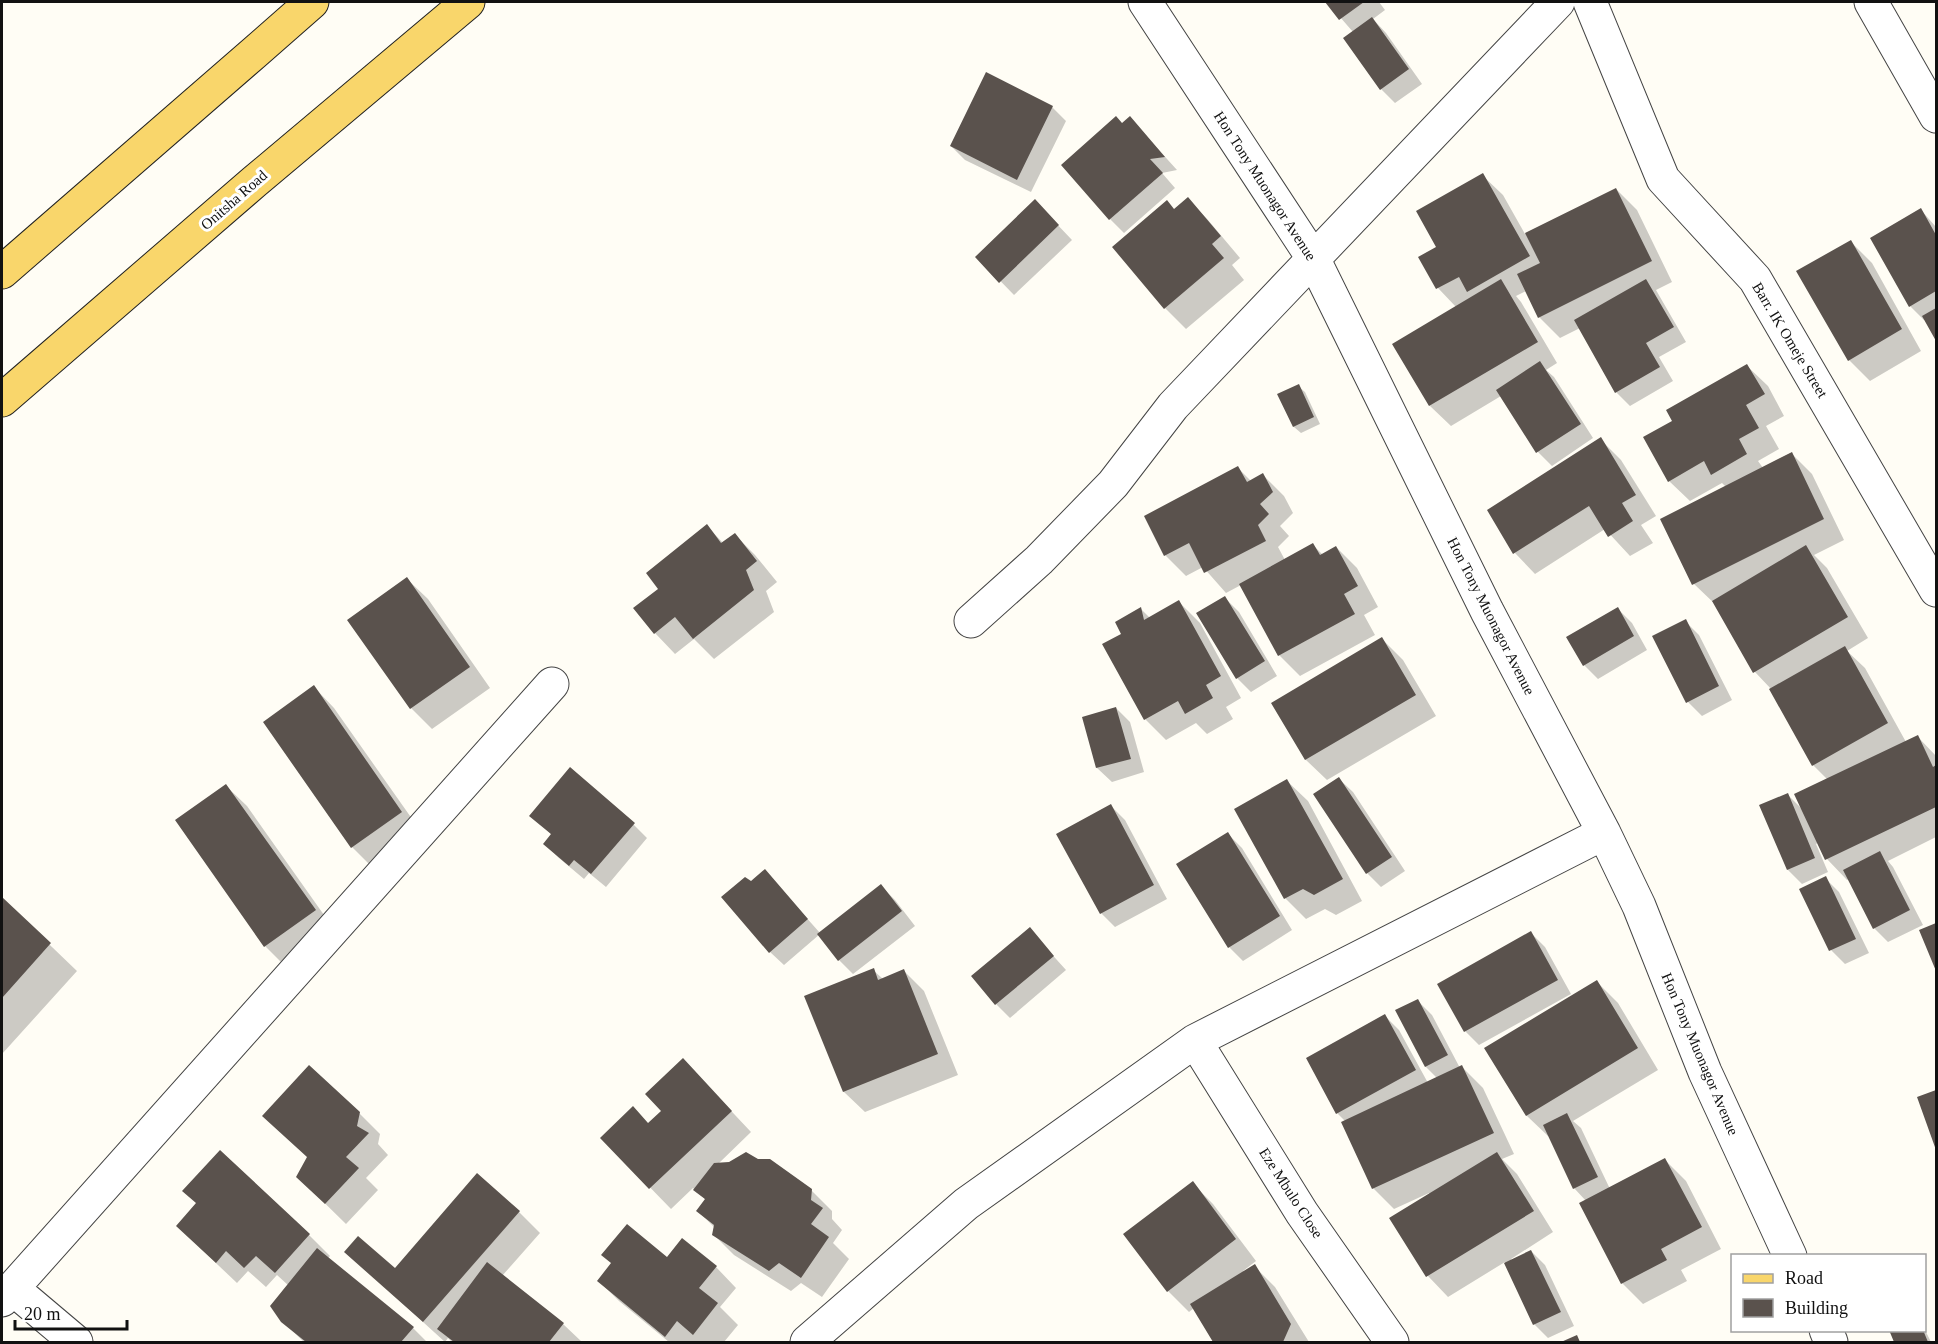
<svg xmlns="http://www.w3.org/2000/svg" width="1938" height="1344" font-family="'Times New Roman',serif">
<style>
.shadow{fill:#0003}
.building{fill:#5a524d}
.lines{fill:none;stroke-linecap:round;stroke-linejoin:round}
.minor-casing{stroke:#444;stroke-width:35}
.primary-casing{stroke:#222;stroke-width:35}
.minor{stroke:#fff;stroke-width:33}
.primary{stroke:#f9d66b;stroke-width:33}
.labels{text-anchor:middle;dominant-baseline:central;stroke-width:6;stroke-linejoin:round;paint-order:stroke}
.street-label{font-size:15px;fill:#111;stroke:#fff}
</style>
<rect width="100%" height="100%" fill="#fffdf5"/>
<!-- shadow -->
<path class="shadow" d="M1327 2H1379L1385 10 1373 19 1386 33 1422 84 1395 103 1381 89 1353 32Z
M1052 107 1066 121 1031 192 965 160 951 146Z
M1130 118 1177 170 1162 173 1175 188 1124 233 1110 219 1122 125Z
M1482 175 1503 195 1525 234 1616 189 1637 210 1672 282 1656 290 1686 342 1659 357 1673 381 1630 406 1616 392 1580 328 1560 338 1539 317 1526 291 1516 296 1521 302 1557 363 1546 370 1554 377 1593 438 1552 466 1538 452 1501 396 1451 426 1430 406 1456 307 1438 288 1421 257 1438 247Z
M1188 199 1208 220 1240 258 1232 265 1244 280 1186 329 1165 308 1115 247 1175 210Z
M1035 201 1072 240 1014 295 977 257Z
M1921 210 1936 227V338L1926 319 1924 320 1910 306Z
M1851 242 1872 263 1921 351 1870 381 1849 360Z
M1747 366 1768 386 1784 416 1766 426 1779 449 1758 461 1763 468 1791 453 1812 474 1844 540 1814 555 1827 568 1868 638 1847 651 1865 668 1906 742 1918 737 1936 756V837L1888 861 1893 867 1923 925 1888 942 1874 928 1849 879 1847 880 1827 859 1819 842 1816 844 1828 872 1802 884 1788 870V795L1803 810 1828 780 1813 765 1772 690 1755 672 1716 605 1694 584 1662 520 1726 487 1722 483 1690 501 1669 481 1674 421Z
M1298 386 1305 392 1320 424 1301 433 1294 427 1279 395Z
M1600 439 1621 460 1656 516 1641 525 1653 543 1630 556 1605 529 1535 574 1515 553Z
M1238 468 1251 481 1263 475 1284 496 1293 513 1280 526 1289 536 1278 547 1285 560 1313 545 1323 555 1336 547 1357 568 1378 607 1364 615 1375 635 1300 676 1279 655 1241 585 1226 593 1203 567 1186 576 1165 555Z
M707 526 723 543 735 535 755 555 777 582 766 591 774 612 714 659 694 639 675 654 655 633 660 589Z
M407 579 428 599 490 688 432 729 411 708 349 620Z
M1225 598 1239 612 1277 676 1251 692 1237 678Z
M1179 602 1200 623 1241 698 1226 707 1233 719 1207 734 1196 723 1166 740 1145 719 1123 635 1141 609 1150 618Z
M1618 609 1632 623 1647 650 1598 679 1584 665Z
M1685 621 1699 635 1732 700 1702 716 1688 702Z
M1382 639 1403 660 1436 716 1327 780 1306 760 1274 704Z
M314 687 334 708 422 833 373 868 352 847Z
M1116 708 1130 722 1144 772 1112 782 1097 768 1083 718Z
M1339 779 1353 792 1405 871 1381 887 1367 873Z
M1287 781 1308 801 1362 901 1336 915 1325 909 1306 919 1285 898Z
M226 786 247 806 336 932 286 967 265 946Z
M1111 806 1125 820 1167 899 1115 927 1101 913Z
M531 815 633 824 647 838 606 887 589 873 584 879 559 858 545 844 552 835Z
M1228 834 1242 848 1292 930 1243 961 1229 947Z
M765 871 820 933 881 886 895 900 915 926 853 974 839 960 820 934 784 965 770 952 751 883Z
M1825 878 1839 892 1869 953 1845 964 1831 950 1801 890Z
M2 899 77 971 2 1054Z
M1936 924V967L1921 931Z
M1029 929 1066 970 1010 1018 996 1004Z
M1531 933 1545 947 1571 994 1479 1045 1465 1031Z
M873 970 883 979 904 971 924 991 958 1075 865 1112 844 1092 806 997Z
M1597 982 1618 1003 1658 1070 1573 1121 1581 1128 1610 1189 1665 1160 1686 1181 1721 1249 1681 1270 1687 1281 1643 1304 1622 1283 1586 1201 1574 1188 1549 1135 1548 1136 1527 1116 1486 1049Z
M1418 1001 1432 1015 1460 1068 1462 1067 1483 1088 1514 1154 1502 1159 1517 1174 1553 1232 1511 1259 1512 1261 1531 1251 1545 1265 1574 1326 1548 1338 1534 1324 1505 1262 1448 1297 1428 1276 1392 1218 1430 1195 1429 1193 1394 1209 1373 1188 1345 1121 1337 1113 1308 1059 1385 1016 1399 1030 1428 1083 1437 1078 1426 1067Z
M703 1081 751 1132 717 1165 811 1190 832 1211V1219L842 1230 833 1243 849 1259 822 1297 801 1283 791 1291 734 1255 713 1234 715 1228 698 1211 706 1200 693 1188 671 1209 602 1138 648 1124Z
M1936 1091V1147L1919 1098Z
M359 1113 380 1134 378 1144 388 1155 366 1178 378 1190 346 1224 298 1177Z
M220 1152 309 1235 330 1256 328 1258 413 1328 427 1342H304L282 1321 289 1286 277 1275 266 1287 248 1271 237 1283 199 1247 197 1204Z
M1192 1183 1213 1204 1256 1261 1243 1271 1244 1272 1254 1266 1275 1287 1309 1342H1215L1194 1308 1189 1312 1168 1291Z
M519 1212 540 1233 502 1276 563 1324 582 1342H452L448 1338 445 1342 346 1252 395 1270Z
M667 1259 716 1267 736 1288 720 1307 738 1325 724 1342H669L619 1301 599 1281Z
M1924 1328 1931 1342H1896L1890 1330H1924Z"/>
<!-- building -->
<path class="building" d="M1325 2H1364L1339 20Z
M1372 17 1409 69 1380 90 1343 38Z
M986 72 1053 106 1017 180 950 146Z
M1116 116 1122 123 1130 116 1165 157 1150 159 1163 173 1109 220 1061 165Z
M1483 173 1530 256 1467 292 1459 277 1436 289 1418 257 1436 247 1416 211Z
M1616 188 1652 261 1538 318 1517 274 1540 263 1525 233Z
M1188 197 1221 236 1212 244 1224 258 1164 309 1112 247 1167 200 1174 209Z
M1035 199 1059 225 999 283 975 257Z
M1921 208 1936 235V291L1909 307 1870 238Z
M1851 240 1902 329 1848 361 1796 271Z
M1501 279 1538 342 1429 406 1392 344Z
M1646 279 1674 327 1646 343 1660 367 1615 393 1574 320Z
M1936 308V341L1922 316Z
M1540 361 1581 424 1536 453 1496 390Z
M1747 364 1765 394 1746 405 1759 428 1739 439 1747 454 1711 475 1704 461 1668 482 1643 437 1672 421 1666 410Z
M1299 384 1314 417 1293 427 1277 394Z
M1601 437 1636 495 1622 503 1633 521 1608 537 1589 506 1513 554 1487 510Z
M1792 452 1824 519 1692 585 1660 519Z
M1238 466 1247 482 1263 473 1273 492 1260 504 1269 514 1258 525 1266 541 1204 573 1189 543 1164 556 1144 516Z
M707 524 721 543 735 533 757 561 746 570 754 590 693 639 675 617 654 634 633 608 658 589 646 573Z
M1313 543 1320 555 1336 546 1358 586 1344 594 1355 614 1278 656 1239 584Z
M1806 545 1848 617 1753 673 1712 601Z
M407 577 470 667 410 709 347 620Z
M1225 596 1265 661 1236 679 1196 613Z
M1179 600 1221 676 1206 685 1213 698 1185 714 1178 701 1144 720 1102 644 1121 634 1115 622 1141 607 1144 620Z
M1618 607 1634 636 1583 666 1566 637Z
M1686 619 1719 686 1686 703 1652 636Z
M1382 637 1416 695 1305 760 1271 703Z
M1845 646 1888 723 1812 766 1769 689Z
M314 685 402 812 351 848 263 722Z
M1116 707 1131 759 1096 768 1082 717Z
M1918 735 1933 767 1936 765V807L1825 860 1794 794Z
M570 767 635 823 591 874 574 860 569 866 543 844 551 834 529 816Z
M1339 777 1392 857 1366 874 1313 794Z
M1287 779 1343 879 1314 895 1303 889 1284 899 1234 809Z
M226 784 316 910 264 947 175 820Z
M1788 793 1815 858 1787 870 1759 805Z
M1111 804 1154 885 1100 914 1056 834Z
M1228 832 1280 916 1228 948 1176 864Z
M1880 851 1910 910 1873 929 1843 870Z
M765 869 808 919 769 953 721 897 745 877 751 881Z
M1826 876 1856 939 1829 951 1799 889Z
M881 884 902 911 838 961 817 934Z
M2 897 51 943 2 998Z
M1936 923V971L1919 930Z
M1030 927 1054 956 995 1005 971 976Z
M1531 931 1558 980 1464 1032 1437 984Z
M874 968 878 980 904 969 938 1054 843 1092 804 996Z
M1597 980 1638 1048 1526 1116 1484 1048Z
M1418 999 1448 1055 1425 1067 1395 1010Z
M1385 1014 1416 1070 1336 1114 1306 1058Z
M683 1058 732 1111 649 1189 600 1138 633 1106 648 1123 661 1111 645 1094Z
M309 1065 360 1112 357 1126 369 1133 346 1157 359 1168 325 1204 296 1177 307 1157 262 1116Z
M1462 1065 1494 1133 1372 1189 1341 1122Z
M1936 1090V1150L1917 1097Z
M1567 1113 1598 1177 1573 1189 1543 1125Z
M220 1150 310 1234 275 1273 256 1256 244 1268 226 1251 216 1263 176 1226 196 1203 182 1191Z
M746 1152 758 1159H770L812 1189 811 1200 823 1208 811 1224 829 1237 801 1278 779 1263 769 1271 712 1235 714 1225 696 1211 705 1199 693 1190 714 1163 729 1162Z
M1497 1152 1534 1211 1426 1277 1389 1218Z
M1665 1158 1702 1227 1661 1249 1667 1260 1621 1284 1579 1203Z
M477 1173 520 1211 423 1322 344 1252 358 1236 395 1268Z
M1193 1181 1236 1239 1167 1292 1123 1234Z
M627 1224 667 1257 682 1238 717 1266 699 1288 718 1303 693 1335 677 1321 665 1337 597 1281 611 1263 601 1255Z
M317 1248 414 1327 401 1342H306L281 1322 270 1306Z
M1531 1250 1561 1312 1533 1325 1504 1263Z
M487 1262 564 1323 549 1342H454L437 1329Z
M1255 1264 1291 1324 1283 1342H1213L1190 1304Z
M1889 1330H1923L1928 1342H1894Z
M1577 1335 1580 1342H1561Z"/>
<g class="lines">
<defs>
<path id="minor" d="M1145 2 1313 258 1487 611 1604 833 1639 906 1705 1072 1790 1256
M1590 2 1663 179 1755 279 1936 590
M1871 2 1936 116
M971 621 1039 560 1113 484 1173 406 1558 2
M1195 1041 1302 1213 1392 1342
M12 1288 76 1342
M2 1300 552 684
M1826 1330 1831 1342
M807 1342 966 1204 1195 1041 1604 833"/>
<path id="primary" d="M2 272 254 53 312 2
M2 400 254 182 468 2"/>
</defs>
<!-- minor casing -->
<use href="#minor" class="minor-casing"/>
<!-- primary casing -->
<use href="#primary" class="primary-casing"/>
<!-- minor -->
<use href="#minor" class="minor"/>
<!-- primary -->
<use href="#primary" class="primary"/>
</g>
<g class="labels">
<!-- street labels -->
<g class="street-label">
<text transform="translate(1265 186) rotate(57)">Hon Tony Muonagor Avenue</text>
<text transform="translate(234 200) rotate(-41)">Onitsha Road</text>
<text transform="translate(1790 340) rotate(59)">Barr. IK Omeje Street</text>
<text transform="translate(1491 616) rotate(63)">Hon Tony Muonagor Avenue</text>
<text transform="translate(1700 1054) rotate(67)">Hon Tony Muonagor Avenue</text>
<text transform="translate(1291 1193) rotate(57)">Eze Mbulo Close</text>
</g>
</g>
<!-- border -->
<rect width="1938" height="1344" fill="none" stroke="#111111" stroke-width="6"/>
<!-- legend -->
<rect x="1731" y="1254" width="195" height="78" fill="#ffffff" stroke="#a0a0a0" stroke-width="1.5"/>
<rect x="1743" y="1274" width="30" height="9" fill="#f9d66b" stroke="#a0a0a0" stroke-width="1.5"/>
<text x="1785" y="1284" font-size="18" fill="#111111">Road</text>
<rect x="1743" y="1299" width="30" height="18" fill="#5a524d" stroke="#a0a0a0" stroke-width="1.5"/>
<text x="1785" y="1314" font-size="18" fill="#111111">Building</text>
<!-- scale -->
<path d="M15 1320v9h112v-9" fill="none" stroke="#111111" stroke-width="3"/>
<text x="24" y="1320" font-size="18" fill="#111111" stroke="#ffffff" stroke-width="4.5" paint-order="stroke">20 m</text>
</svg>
